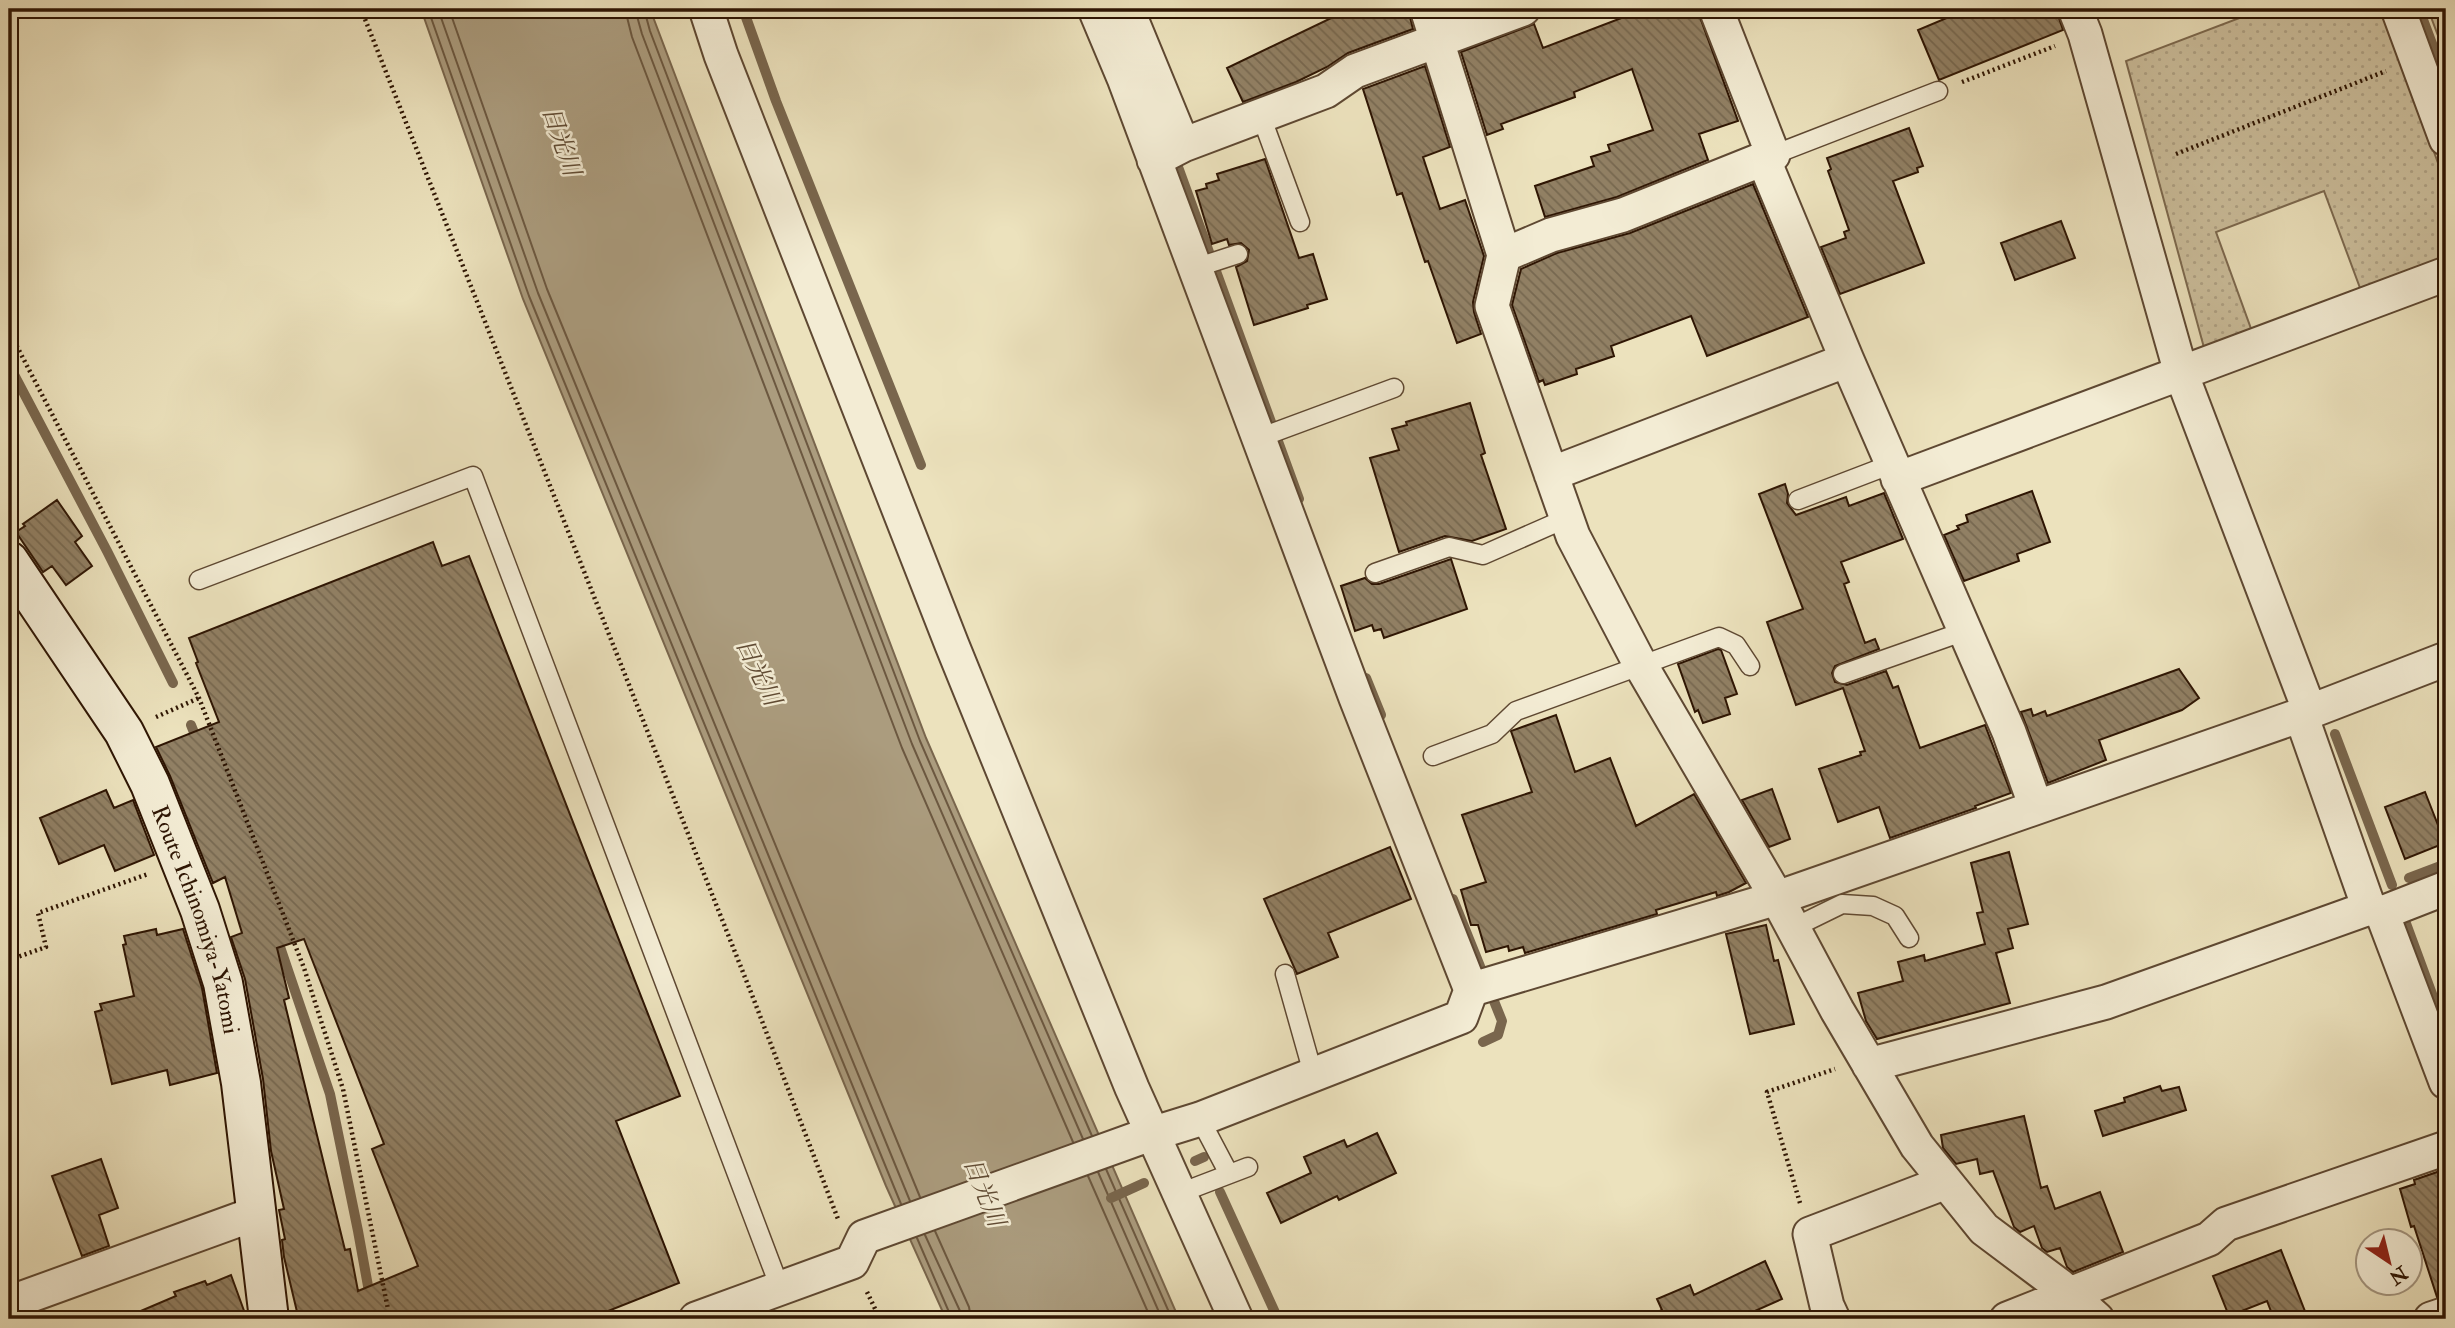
<svg xmlns="http://www.w3.org/2000/svg" width="2455" height="1328" font-family="'IM FELL Double Pica','Noto Serif JP',serif">
<style>
.grass{fill:url(#grass-dots);stroke:#7d6a50;stroke-width:2}
.water{fill:#ab9c7e;stroke:#79664d;stroke-width:2}
.lines{fill:none;stroke-linecap:round;stroke-linejoin:round}
.shore{stroke:#6c5840;stroke-width:2}
.stream{stroke:#79664d;stroke-width:10}
.building{fill:url(#building-back-hatch);stroke:#2e1503;stroke-width:2;fill-rule:evenodd}
.lane-casing{stroke:#5e4832;stroke-width:21}
.street-casing{stroke:#5e4832;stroke-width:37}
.secondary-casing{stroke:#2e1503;stroke-width:42}
.path{stroke:#2e1503;stroke-width:4.5;stroke-dasharray:2 3.5;stroke-linecap:butt}
.lane{stroke:#f3ecd4;stroke-width:18}
.street{stroke:#f3ecd4;stroke-width:33}
.secondary{stroke:#f3ecd4;stroke-width:38}
.labels{text-anchor:middle;dominant-baseline:central;stroke-width:5;stroke-linejoin:round;paint-order:stroke}
.street-label{font-size:23px;fill:#2e1503;stroke:#f3ecd4}
.water-label{font-size:24px;font-style:italic;fill:#604b34;stroke:#f3ecd4}
</style>
<defs>
<pattern id="grass-dots" width="8" height="8" patternUnits="userSpaceOnUse" patternTransform="scale(1.75)"><rect width="8" height="8" fill="#ccbf9d"/><path d="M2 2h.1M6 6h.1" fill="none" stroke="#b0a386" stroke-width="1.8" stroke-linecap="round"/></pattern>
<pattern id="building-back-hatch" width="6" height="6" patternUnits="userSpaceOnUse" patternTransform="scale(1.75)"><rect width="6" height="6" fill="#918064"/><path d="M-1 5l2 2M0 0l6 6M5-1l2 2" fill="none" stroke="#776850"/></pattern>
</defs>
<rect width="100%" height="100%" fill="#ece2bd"/>
<filter id="stains"><feTurbulence type="fractalNoise" baseFrequency=".00286" numOctaves="4"/><feColorMatrix values="0 0 0 0 .2 0 0 0 0 .09 0 0 0 0 .02 0 0 0 .5 -.17"/></filter>
<radialGradient id="worn" r=".72"><stop offset=".6" stop-color="#630" stop-opacity="0"/><stop offset="1" stop-color="#630" stop-opacity=".3"/></radialGradient>
<!-- grass -->
<path class="grass" d="M2263 9H2382L2446 185V264L2363 296 2324 191 2216 232 2254 337 2206 355 2126 61Z
M2428 9H2446V57Z"/>
<!-- water -->
<path class="water" d="M421 9H650L926 738 1179 1319H946L886 1186 523 299Z"/>
<g class="lines">
<!-- shore -->
<path class="shore" d="M428 9 529 296 901 1204
M438 9 538 293 910 1201
M449 9 547 289 920 1197
M625 9 632 37 902 748 1073 1142
M635 9 642 34 912 744 1083 1139
M644 9 650 31 920 741 1092 1136
M1106 1169 1172 1319
M1098 1172 1162 1319
M1088 1176 1151 1319
M935 1231 969 1307 971 1319
M925 1235 960 1311 961 1319
M917 1238 952 1319"/>
<!-- stream -->
<path class="stream" d="M743 9 776 101 921 465
M2419 9 2446 81
M1174 156 1299 499
M9 365 107 551 173 683
M1366 678 1381 715
M191 725 199 745
M2335 734 2392 885
M2409 878 2446 864
M1453 899 1502 1021 1498 1035 1483 1042
M2404 918 2446 1032
M276 935 330 1094 358 1231 374 1319
M1195 1161 1204 1157
M1220 1192 1278 1319
M1111 1198 1144 1183"/>
</g>
<!-- building -->
<path class="building" d="M1350 9H1408L1413 29 1348 53 1327 67 1296 82 1243 102 1227 68Z
M1645 9H1697L1738 121 1699 134 1708 160 1617 197 1545 217 1535 186 1594 166 1591 157 1610 151 1608 145 1653 130 1632 69 1574 92 1575 97 1501 124 1503 129 1487 135 1461 52 1534 24 1543 48Z
M1968 9H2056L2063 30 1939 80 1918 30Z
M1425 66 1450 147 1423 157 1440 209 1465 200 1484 256 1473 302 1474 312 1481 334 1457 343 1428 261 1425 262 1402 193 1397 195 1363 89Z
M1909 128 1923 166 1917 168 1918 172 1893 181 1924 263 1840 294 1821 247 1846 238 1844 232 1849 230 1828 171 1831 169 1827 158Z
M1265 159 1299 258 1313 254 1327 299 1307 305 1308 308 1254 325 1236 267 1247 261 1249 250 1241 243 1229 245 1227 239 1212 244 1196 191 1207 188 1206 184 1219 180 1217 174Z
M1753 184 1808 317 1707 356 1691 316 1611 346 1614 356 1576 369 1577 374 1545 385 1543 380 1539 382 1512 305 1521 269 1557 253 1630 233Z
M2061 221 2075 258 2015 280 2001 243Z
M1470 403 1485 453 1481 455 1506 529 1472 541 1445 536 1399 552 1370 458 1399 450 1392 429 1407 425 1406 422Z
M1785 484 1788 494 1787 503 1796 515 1846 497 1849 506 1884 493 1903 539 1841 562 1849 582 1844 584 1865 643 1875 639 1879 649 1835 666 1832 673 1835 682 1847 685 1886 671 1893 688 1898 686 1920 748 1985 725 2011 793 1975 806 1976 808 1890 838 1879 807 1838 822 1819 769 1861 755 1860 752 1865 751 1843 688 1796 705 1767 622 1803 609 1759 494Z
M2032 491 2050 542 2017 554 2019 561 1964 581 1944 535 1959 529 1957 526 1968 522 1966 515Z
M57 500 82 536 75 542 92 566 66 585 52 566 43 572 16 532 25 526 23 524Z
M433 542 442 566 469 556 680 1096 616 1121 679 1283 588 1319H291L298 1316 284 1257 282 1240 285 1239 279 1210 284 1209 271 1151 263 1079 245 979 231 937 242 933 225 877 213 883 170 776 156 747 219 722 196 663 198 662 189 638ZM304 939 384 1144 372 1149 418 1266 358 1291 350 1249 345 1250 284 1000 289 998 277 948Z
M1451 559 1467 609 1384 638 1381 629 1374 631 1372 625 1355 631 1341 586 1365 578 1372 584H1379Z
M1718 649 1721 650 1737 694 1725 698 1730 714 1703 723 1698 710 1695 712 1678 664Z
M2179 669 2199 698 2182 710 2099 740 2106 760 2048 783 2021 712 2031 709 2033 716 2045 711 2047 716Z
M1556 715 1575 772 1610 758 1636 826 1694 794 1746 883 1729 892 1717 896 1716 892 1656 910 1657 914 1525 953 1523 947 1509 951 1508 946 1486 952 1478 925H1471L1461 890 1486 882 1462 815 1532 792 1511 731Z
M1772 789 1790 839 1769 847 1742 800Z
M106 790 114 808 133 800 154 855 115 871 104 845 59 864 40 818Z
M2425 792 2445 843 2405 859 2385 807Z
M1390 847 1411 899 1328 933 1338 957 1297 974 1264 899Z
M2009 852 2028 924 2008 929 2013 948 1996 953 2010 1003 1877 1039 1866 1021 1858 993 1903 981 1898 962 1924 955 1925 961 1985 944 1977 913 1983 912 1971 863Z
M1766 925 1774 961 1778 960 1794 1024 1750 1034 1726 934Z
M156 929 157 935 183 929 202 988 217 1073 170 1085 167 1070 112 1084 95 1012 102 1010 100 1004 134 996 123 945 126 944 124 936Z
M2160 1086 2162 1091 2179 1087 2186 1110 2103 1136 2095 1111 2125 1102 2124 1098Z
M2024 1116 2041 1188 2047 1186 2055 1209 2100 1192 2123 1252 2073 1272 2067 1267 2060 1248 2047 1252 2042 1248 2034 1226 2020 1232 2014 1227 1993 1171 1980 1174 1977 1159 1956 1164 1943 1148 1941 1135Z
M1377 1133 1396 1173 1339 1200 1337 1196 1281 1223 1267 1193 1311 1173 1304 1157 1344 1140 1347 1147Z
M101 1159 118 1208 99 1215 109 1246 82 1256 52 1176Z
M2446 1169V1295L2437 1297 2414 1226 2411 1227 2400 1189 2415 1184 2414 1180Z
M2281 1250 2308 1319H2274L2267 1301 2229 1316 2213 1276Z
M1765 1261 1782 1299 1737 1319H1643L1662 1310 1657 1299 1690 1285 1694 1295Z
M231 1275 247 1319H122L176 1296 174 1292 205 1281 207 1285Z"/>
<g class="lines">
<defs>
<path id="lane" d="M1261 116 1300 222
M1773 155 1938 91
M1195 268 1238 254
M1259 438 1394 388
M1798 500 1892 464
M1375 573 1449 547 1483 555 1567 518
M199 580 473 476 780 1288
M1843 674 1965 631
M1433 756 1492 734 1516 711 1719 637 1736 645 1750 666
M1793 928 1842 904 1873 906 1895 916 1909 938
M1285 974 1314 1077
M1200 1119 1229 1174
M1180 1193 1248 1167"/>
<path id="street" d="M706 9 721 55 952 645 1132 1088 1236 1319
M1095 9 1124 78 1356 698 1471 990
M1127 9 1183 145
M1427 9 1504 255 1492 306 1573 536 1640 664 1777 898 1837 1010 1917 1146 1984 1229 2060 1286 2097 1319
M2075 9 2085 34 2181 373 2310 712
M2398 9 2446 139
M1763 158 1847 360 2009 732 2036 807
M1154 160 1183 145 1326 91 1355 71 1523 9
M1504 255 1551 235 1623 215 1773 155 1716 9
M1551 474 1847 360
M1898 479 2446 274
M2301 715 2369 908
M2382 913 2446 1082
M1869 1065 2106 1002 2369 908 2382 913 2446 888
M9 1303 257 1213
M696 1319 852 1262 864 1237 1142 1137 1200 1119 1461 1017 1471 990 1473 989 1777 898 2301 715 2446 659
M1833 1319 1827 1306 1810 1234 1946 1182
M2007 1319 2209 1239 2226 1224 2446 1148
M2431 1319 2446 1314"/>
<g id="secondary">
<path id="s1" d="M9 561 124 732 150 784 200 910 223 983 241 1083 269 1319"/>
</g>
</defs>
<!-- lane casing -->
<use href="#lane" class="lane-casing"/>
<!-- street casing -->
<use href="#street" class="street-casing"/>
<!-- secondary casing -->
<use href="#secondary" class="secondary-casing"/>
<!-- path -->
<path class="path" d="M361 9 752 995 838 1219
M1962 82 2055 46
M2176 154 2386 71
M9 331 199 698 304 968 343 1089 390 1319
M156 717 199 698
M9 960 46 947 38 913 148 874
M1800 1203 1767 1092 1835 1069
M867 1292 880 1319"/>
<!-- lane -->
<use href="#lane" class="lane"/>
<!-- street -->
<use href="#street" class="street"/>
<!-- secondary -->
<use href="#secondary" class="secondary"/>
</g>
<g class="labels">
<!-- street labels -->
<g class="street-label">
<text stroke="none"><textPath href="#s1" startOffset="408">Route Ichinomiya-Yatomi</textPath></text>
</g>
<!-- water labels -->
<g class="water-label">
<text transform="translate(561 141) rotate(71)">日光川</text>
<text transform="translate(758 672) rotate(64)">日光川</text>
<text transform="translate(984 1192) rotate(68)">日光川</text>
</g>
</g>
<!-- margin -->
<rect width="2455" height="1328" fill="none" stroke="#ece2bd" stroke-width="35"/>
<rect x="10" y="10" width="2434" height="1307" fill="none" stroke="#2e1503" stroke-width="3.5"/>
<rect x="18" y="18" width="2420" height="1293" fill="none" stroke="#2e1503" stroke-width="2"/>
<!-- north arrow -->
<g transform="translate(2389 1262) rotate(145)"><circle r="33" fill="#f3ecd4" stroke="#a49680" stroke-width="2"/>
<path d="M0-5L12 26L0 18L-12 26Z" fill="#8f2418"/>
<text y="-10" font-size="19" font-weight="bold" text-anchor="middle" fill="#2e1503">N</text>
</g>
<rect width="100%" height="100%" filter="url(#stains)"/>
<rect width="100%" height="100%" fill="url(#worn)"/>
</svg>
